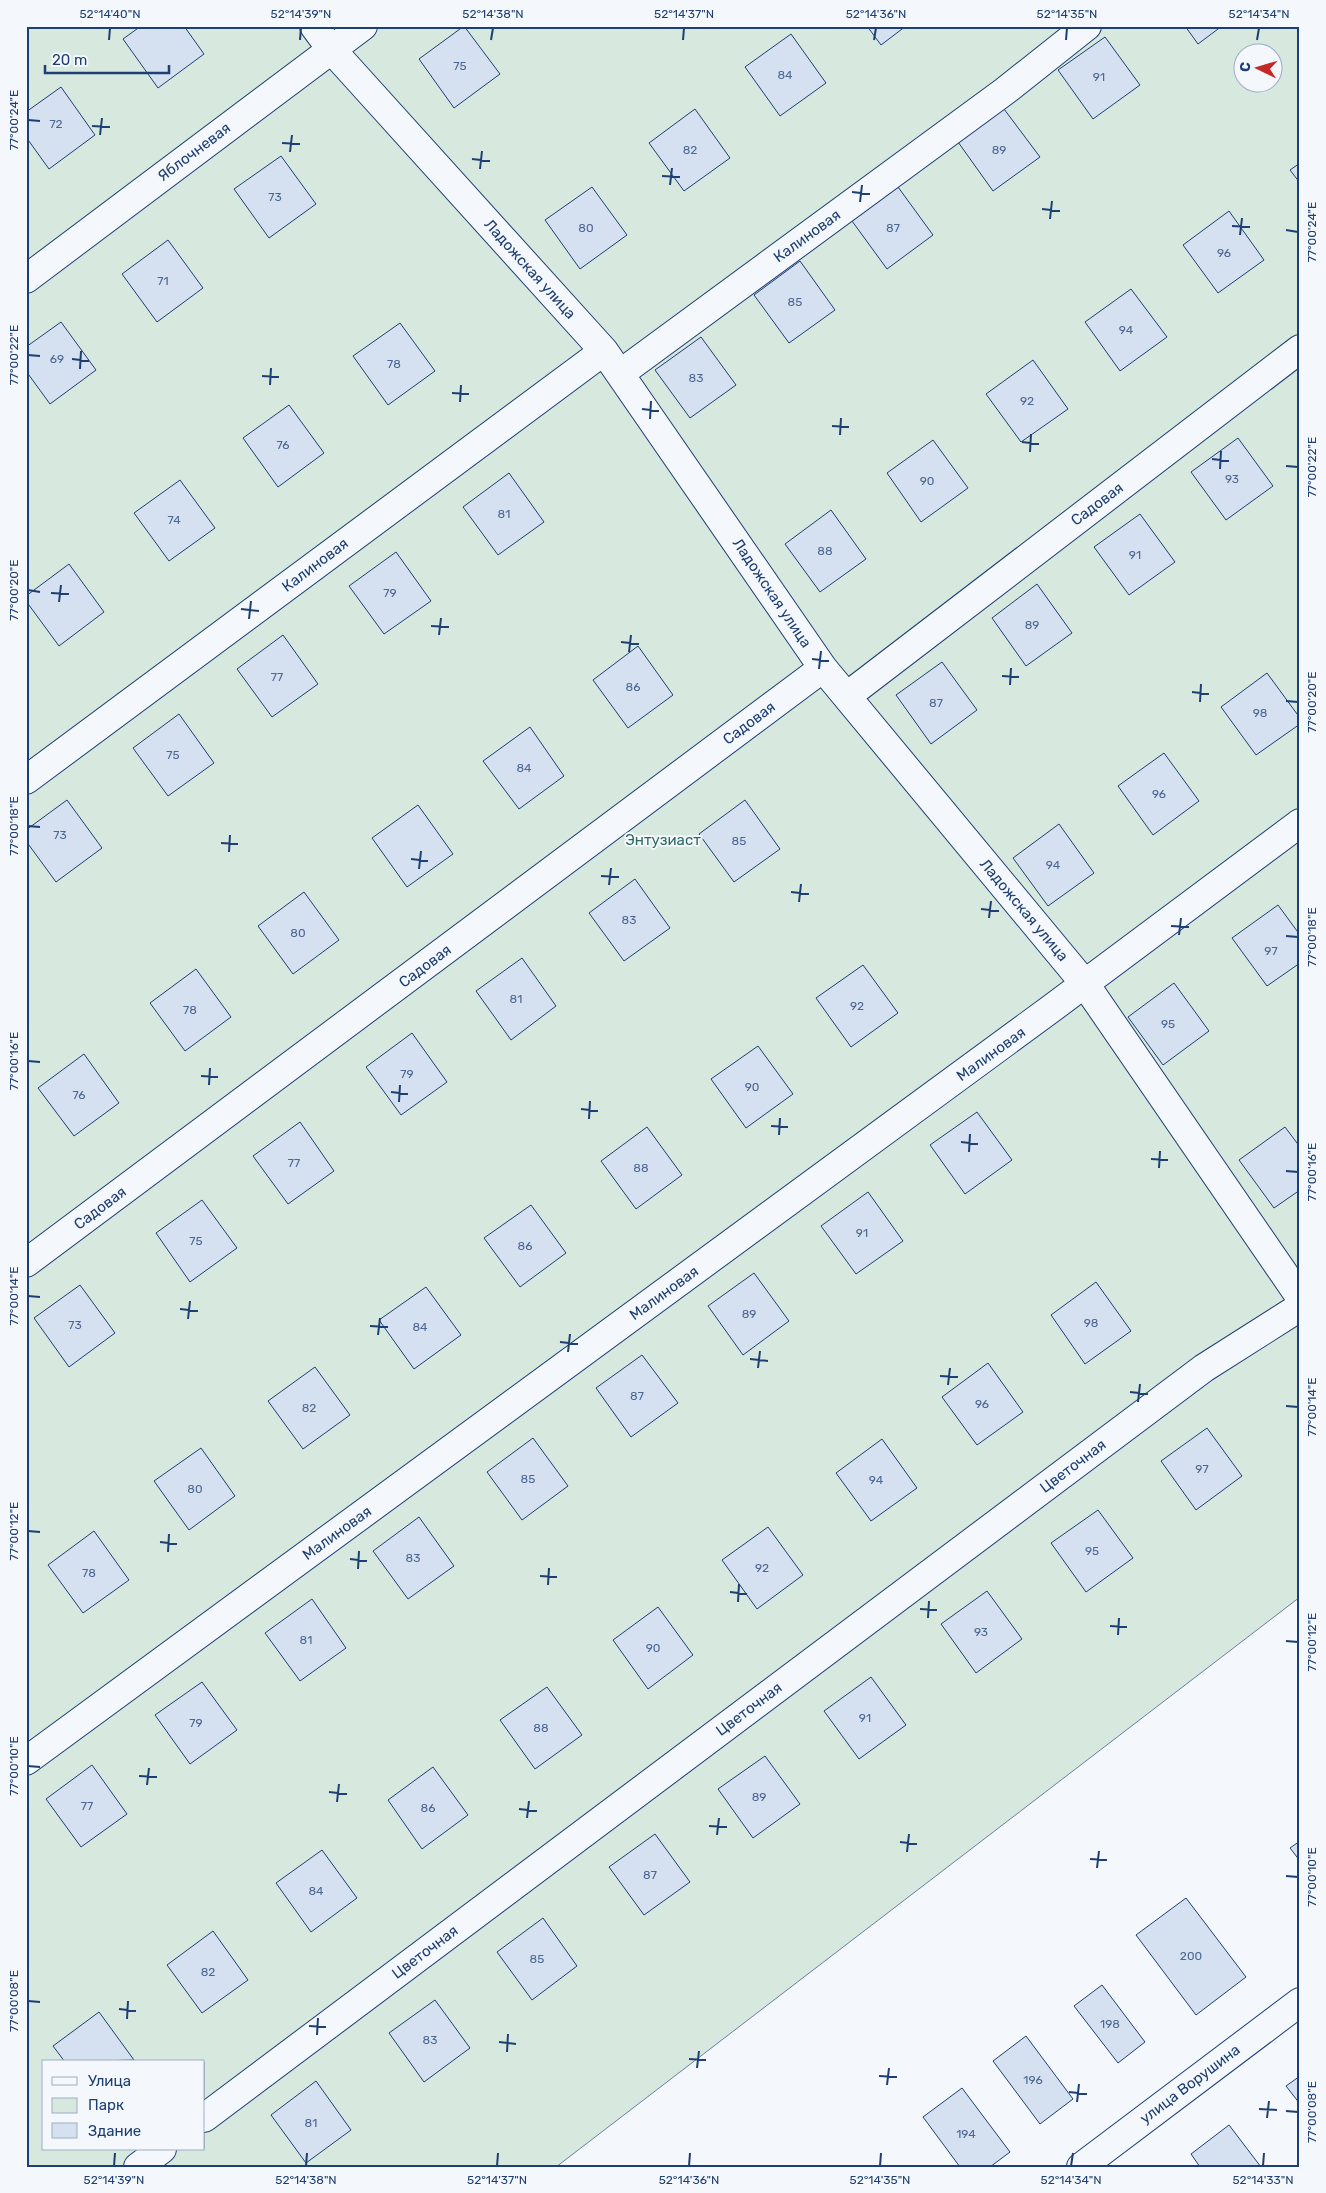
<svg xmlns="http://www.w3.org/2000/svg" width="1326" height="2193" font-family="Rubik,sans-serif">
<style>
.green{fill:#d7e8df;stroke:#687fa3;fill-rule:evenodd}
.building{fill:#d5e0f0;stroke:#1d3f73}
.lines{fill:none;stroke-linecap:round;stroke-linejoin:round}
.minor-casing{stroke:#1d3f73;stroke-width:30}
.minor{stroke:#f4f7fb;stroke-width:28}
.ticks{fill:none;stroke:#1d3f73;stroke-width:2}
.labels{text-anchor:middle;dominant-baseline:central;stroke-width:4;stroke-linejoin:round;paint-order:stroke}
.number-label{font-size:12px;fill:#4b6792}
.street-label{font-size:15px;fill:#1d3f73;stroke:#f4f7fb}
.park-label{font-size:15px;fill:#2c6c60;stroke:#f4f7fb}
.neatline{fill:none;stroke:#1d3f73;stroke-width:2}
.ticks-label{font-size:12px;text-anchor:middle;fill:#1d3f73}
</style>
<rect width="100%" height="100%" fill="#f4f7fb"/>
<!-- green -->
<path class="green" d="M26 26H1300V1597L556 2167H26ZM1244 52H1274V82H1244ZM44 2062H204V2149H44Z"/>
<!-- building -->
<path class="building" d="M141 26H184L204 54 158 88 123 39Z
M464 26 500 74 454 108 419 59Z
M867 26H906L881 45Z
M1185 26H1222L1198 44Z
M791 34 826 83 780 116 745 67Z
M1105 37 1140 85 1093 119 1058 70Z
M61 87 95 135 49 169 26 137V112Z
M695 109 730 158 684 191 649 143Z
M1004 109 1040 157 993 191 958 142Z
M281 156 316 204 269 238 234 189Z
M1300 163V183L1290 170Z
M592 187 627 235 580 269 545 220Z
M898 187 933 235 887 269 852 221Z
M1229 211 1264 260 1218 293 1183 245Z
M168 240 203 288 157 322 122 274Z
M800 261 835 310 789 343 754 295Z
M1131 289 1167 337 1120 371 1085 322Z
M61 322 96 370 50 404 26 371V347Z
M400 323 435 371 388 405 353 356Z
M701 337 736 385 690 418 655 370Z
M1033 360 1068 409 1021 442 986 394Z
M289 405 324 453 278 487 243 438Z
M1238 438 1273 486 1226 520 1191 472Z
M933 440 968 488 921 522 887 473Z
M509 473 544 522 498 555 463 507Z
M180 480 215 528 169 561 134 513Z
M831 510 866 559 820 592 785 544Z
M1140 514 1175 562 1129 595 1094 547Z
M396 552 431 601 384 634 349 586Z
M69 564 104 612 59 646 26 601V596Z
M1037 584 1072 633 1026 666 992 618Z
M283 635 318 684 272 717 237 669Z
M638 646 673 695 628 728 593 680Z
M942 662 977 710 931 744 896 695Z
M1267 673 1300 718V724L1256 755 1221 707Z
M179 714 214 763 168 796 133 748Z
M530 727 564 776 519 809 483 761Z
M1164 753 1199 801 1153 835 1118 786Z
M67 800 102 848 56 882 26 841V830Z
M745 800 780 849 734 882 699 834Z
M418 805 453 854 407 887 372 838Z
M1059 824 1094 873 1048 906 1013 858Z
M635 879 670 928 624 961 589 913Z
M304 892 339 940 293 974 258 926Z
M1278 905 1300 935V963L1267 986 1232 938Z
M522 958 556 1006 511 1040 476 991Z
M863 965 898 1013 851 1047 816 998Z
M196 969 231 1017 185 1051 150 1003Z
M1174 983 1209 1031 1163 1065 1128 1017Z
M412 1033 447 1082 401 1115 366 1067Z
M758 1046 793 1094 746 1128 711 1079Z
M84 1054 119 1103 74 1136 38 1088Z
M977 1112 1012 1160 965 1194 930 1145Z
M300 1122 334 1171 288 1204 253 1156Z
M647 1127 682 1175 636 1209 601 1161Z
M1285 1127 1300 1147V1190L1274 1208 1239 1160Z
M868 1192 903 1241 856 1274 821 1226Z
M202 1200 237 1248 190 1282 156 1233Z
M531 1205 566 1253 520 1287 484 1238Z
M754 1273 789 1321 743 1355 708 1306Z
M1096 1282 1131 1331 1085 1364 1051 1315Z
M80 1285 115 1333 69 1367 34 1318Z
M426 1287 461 1335 414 1369 379 1320Z
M642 1355 678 1403 631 1437 596 1388Z
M988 1363 1023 1412 977 1445 942 1397Z
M315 1367 350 1415 303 1449 268 1401Z
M1207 1428 1242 1476 1196 1510 1161 1461Z
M533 1438 568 1486 522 1520 487 1472Z
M882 1439 917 1488 871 1521 836 1473Z
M201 1448 235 1496 189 1530 154 1481Z
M1098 1510 1133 1558 1086 1592 1051 1543Z
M419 1517 454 1566 408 1599 373 1551Z
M768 1527 803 1575 757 1609 722 1560Z
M94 1531 129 1580 83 1613 48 1565Z
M987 1591 1022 1639 976 1673 941 1624Z
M312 1599 346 1648 300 1681 265 1633Z
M658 1607 693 1655 648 1689 613 1640Z
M871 1677 906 1725 859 1759 824 1711Z
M202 1682 237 1730 190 1764 155 1715Z
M547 1687 582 1735 535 1769 500 1720Z
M765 1756 800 1804 753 1838 718 1789Z
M92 1765 127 1814 81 1847 46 1799Z
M433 1767 468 1815 422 1849 388 1800Z
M655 1834 690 1882 644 1915 609 1867Z
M1300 1841V1861L1290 1848Z
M322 1850 357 1898 311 1932 276 1883Z
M1186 1898 1246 1977 1196 2015 1136 1935Z
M543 1918 577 1966 532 2000 497 1952Z
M213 1931 248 1980 202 2013 167 1965Z
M1102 1985 1145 2042 1118 2063 1074 2006Z
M435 2000 470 2048 424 2082 389 2033Z
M99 2012 134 2060 65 2062 53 2046Z
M1026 2036 1073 2099 1040 2124 993 2061Z
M1300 2076V2104L1286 2086Z
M316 2081 351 2130 306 2163 271 2115Z
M962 2088 1010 2152 990 2167H960L923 2117Z
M1229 2125 1261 2167H1200L1191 2154Z"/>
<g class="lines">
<defs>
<path id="minor" d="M314 26 331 49 604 351 823 668 1085 984 1300 1297
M26 279 363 26
M621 373 1005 91 1087 26
M847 696 1300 349
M26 780 604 351
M26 1263 823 668
M26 1761 1048 1011 1300 823
M204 2118 1204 1368 1300 1307
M138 2167 162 2149
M1081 2167 1300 2002"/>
</defs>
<!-- minor casing -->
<use href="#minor" class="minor-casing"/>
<!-- minor -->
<use href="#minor" class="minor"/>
</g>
<!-- ticks -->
<path class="ticks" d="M109 40 110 28M300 40 301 28M491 40 493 28M683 40 684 28M874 40 876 28M1066 40 1067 28M1257 40 1259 28M28 120 40 121M92 126 110 127M100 135 102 118M282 143 300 144M290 152 292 135M472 159 490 161M480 169 482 151M662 176 680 177M670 185 672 168M852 192 870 194M860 202 862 185M1042 209 1060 211M1050 219 1052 201M1232 226 1250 227M1286 230 1298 232M1240 235 1242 218M28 355 40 356M72 359 89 361M80 369 81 351M262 376 279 377M270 385 271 368M452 393 469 394M460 402 461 385M642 409 659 411M650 419 651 401M832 426 849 427M840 435 841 418M1022 442 1039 444M1030 452 1031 434M1212 459 1229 461M1286 466 1298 467M1220 469 1221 451M28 590 40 592M51 593 69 594M59 602 61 585M241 609 259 611M249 619 251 601M431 626 449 627M439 635 441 618M621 642 639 644M629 652 631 635M812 659 829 661M819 669 821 651M1002 676 1019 677M1010 685 1011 668M1192 692 1209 694M1286 701 1298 702M1200 702 1201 684M28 826 40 827M221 843 238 844M229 852 230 835M411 859 428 861M419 869 421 851M601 876 619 877M609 885 611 868M791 892 809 894M799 902 801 884M981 909 999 911M989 918 991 901M1171 926 1189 927M1179 935 1181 918M1286 936 1298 937M28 1061 40 1062M201 1076 218 1077M209 1085 210 1068M391 1092 408 1094M399 1102 400 1085M581 1109 598 1111M589 1119 590 1101M771 1126 788 1127M779 1135 780 1118M961 1142 978 1144M969 1152 970 1134M1151 1159 1168 1160M1159 1168 1160 1151M1286 1171 1298 1172M28 1296 40 1297M180 1309 198 1311M188 1319 190 1301M370 1326 388 1327M378 1335 380 1318M560 1342 578 1344M568 1352 570 1334M750 1359 768 1361M758 1368 760 1351M940 1376 958 1377M948 1385 950 1368M1130 1392 1148 1394M1138 1402 1140 1384M1286 1406 1298 1407M28 1531 40 1532M160 1542 177 1544M168 1552 169 1534M350 1559 367 1561M358 1569 359 1551M540 1576 557 1577M548 1585 549 1568M730 1592 747 1594M738 1602 739 1584M920 1609 937 1610M928 1618 929 1601M1110 1626 1127 1627M1118 1635 1119 1618M1286 1641 1298 1642M28 1766 40 1767M139 1776 157 1777M147 1785 149 1768M329 1792 347 1794M337 1802 339 1784M519 1809 537 1811M527 1818 529 1801M709 1826 727 1827M717 1835 719 1818M900 1842 917 1844M907 1852 909 1834M1090 1859 1107 1860M1097 1868 1099 1851M1286 1876 1298 1877M28 2001 40 2002M119 2009 136 2011M127 2019 128 2001M309 2026 326 2027M317 2035 318 2018M499 2042 516 2044M507 2052 508 2034M689 2059 706 2060M697 2068 699 2051M879 2076 897 2077M887 2085 889 2068M1069 2092 1087 2094M1077 2102 1079 2084M1259 2109 1277 2110M1286 2111 1298 2112M1267 2118 1269 2101M114 2166 115 2153M306 2166 307 2153M497 2166 498 2153M689 2166 690 2153M880 2166 881 2153M1071 2166 1073 2153M1263 2166 1264 2153"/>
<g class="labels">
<!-- number labels -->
<g class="number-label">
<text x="460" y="66">75</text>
<text x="785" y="75">84</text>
<text x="1099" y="77">91</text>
<text x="56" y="124">72</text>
<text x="690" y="150">82</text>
<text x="999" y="150">89</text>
<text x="275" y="197">73</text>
<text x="586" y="228">80</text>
<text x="893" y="228">87</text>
<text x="1224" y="253">96</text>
<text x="163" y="281">71</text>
<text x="795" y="302">85</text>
<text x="1126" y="330">94</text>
<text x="57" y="359">69</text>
<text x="394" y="364">78</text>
<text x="696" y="378">83</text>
<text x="1027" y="401">92</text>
<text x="283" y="445">76</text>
<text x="1232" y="479">93</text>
<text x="927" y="481">90</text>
<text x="504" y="514">81</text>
<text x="174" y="520">74</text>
<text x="825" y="551">88</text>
<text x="1135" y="555">91</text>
<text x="390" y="593">79</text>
<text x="1032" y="625">89</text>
<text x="277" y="677">77</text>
<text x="633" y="687">86</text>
<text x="936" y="703">87</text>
<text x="1260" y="713">98</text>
<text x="173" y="755">75</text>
<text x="524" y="768">84</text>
<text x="1159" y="794">96</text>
<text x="60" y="835">73</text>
<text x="739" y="841">85</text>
<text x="1053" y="865">94</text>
<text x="629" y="920">83</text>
<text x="298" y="933">80</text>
<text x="1271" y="951">97</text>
<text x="516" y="999">81</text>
<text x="857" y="1006">92</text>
<text x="190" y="1010">78</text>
<text x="1168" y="1024">95</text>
<text x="407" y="1074">79</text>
<text x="752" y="1087">90</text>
<text x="79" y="1095">76</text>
<text x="294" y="1163">77</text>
<text x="641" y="1168">88</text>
<text x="862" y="1233">91</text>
<text x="196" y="1241">75</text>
<text x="525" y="1246">86</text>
<text x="749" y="1314">89</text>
<text x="1091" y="1323">98</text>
<text x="75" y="1325">73</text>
<text x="420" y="1327">84</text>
<text x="637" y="1396">87</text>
<text x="982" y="1404">96</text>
<text x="309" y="1408">82</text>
<text x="1202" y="1469">97</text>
<text x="528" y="1479">85</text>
<text x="876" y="1480">94</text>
<text x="195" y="1489">80</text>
<text x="1092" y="1551">95</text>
<text x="413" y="1558">83</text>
<text x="762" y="1568">92</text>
<text x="89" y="1573">78</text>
<text x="981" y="1632">93</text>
<text x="306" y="1640">81</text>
<text x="653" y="1648">90</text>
<text x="865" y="1718">91</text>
<text x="196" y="1723">79</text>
<text x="541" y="1728">88</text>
<text x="759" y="1797">89</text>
<text x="87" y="1806">77</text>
<text x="428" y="1808">86</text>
<text x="650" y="1875">87</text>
<text x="316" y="1891">84</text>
<text x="1191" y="1956">200</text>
<text x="537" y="1959">85</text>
<text x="208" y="1972">82</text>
<text x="1110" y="2024">198</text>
<text x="430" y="2040">83</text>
<text x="1033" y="2080">196</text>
<text x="311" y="2123">81</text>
<text x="966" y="2134">194</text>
</g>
<!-- street labels -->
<g class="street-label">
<text transform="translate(194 152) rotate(-37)">Яблочневая</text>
<text transform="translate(807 236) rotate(-36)">Калиновая</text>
<text transform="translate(530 269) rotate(48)">Ладожская улица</text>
<text transform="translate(1097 504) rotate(-37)">Садовая</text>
<text transform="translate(315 565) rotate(-37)">Калиновая</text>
<text transform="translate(772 593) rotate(56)">Ладожская улица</text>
<text transform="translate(749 723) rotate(-37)">Садовая</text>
<text transform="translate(1024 910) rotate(50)">Ладожская улица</text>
<text transform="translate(425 966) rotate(-37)">Садовая</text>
<text transform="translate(991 1054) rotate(-36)">Малиновая</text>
<text transform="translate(100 1208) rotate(-37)">Садовая</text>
<text transform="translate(664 1293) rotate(-36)">Малиновая</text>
<text transform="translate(1073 1466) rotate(-37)">Цветочная</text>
<text transform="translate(337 1533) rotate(-36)">Малиновая</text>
<text transform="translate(749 1709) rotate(-37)">Цветочная</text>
<text transform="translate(425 1952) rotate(-37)">Цветочная</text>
<text transform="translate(1190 2084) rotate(-37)">улица Ворушина</text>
</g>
<!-- park labels -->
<g class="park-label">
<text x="663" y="840">Энтузиаст</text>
</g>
</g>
<!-- border -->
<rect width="1326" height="2193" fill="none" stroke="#f4f7fb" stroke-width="55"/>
<!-- legend -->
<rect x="42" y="2060" width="162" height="90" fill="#f4f7fb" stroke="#9eadc5"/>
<rect x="52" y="2077" width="25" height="8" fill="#f4f7fb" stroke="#9eadc5"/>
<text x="88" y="2086" font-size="15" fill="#1d3f73">Улица</text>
<rect x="52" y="2098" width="25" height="15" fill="#d7e8df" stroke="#9eadc5"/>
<text x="88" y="2110" font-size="15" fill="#1d3f73">Парк</text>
<rect x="52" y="2123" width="25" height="15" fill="#d5e0f0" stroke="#9eadc5"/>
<text x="88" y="2136" font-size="15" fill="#1d3f73">Здание</text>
<!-- north arrow -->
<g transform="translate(1258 68) rotate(275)"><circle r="24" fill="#f4f7fb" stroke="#9eadc5"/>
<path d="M0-4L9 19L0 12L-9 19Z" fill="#c62828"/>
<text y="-8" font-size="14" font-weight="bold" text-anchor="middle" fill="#1d3f73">С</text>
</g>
<!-- scale -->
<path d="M45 65v8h124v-8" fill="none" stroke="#1d3f73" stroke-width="2.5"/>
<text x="52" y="65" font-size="15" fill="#1d3f73" stroke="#f4f7fb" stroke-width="4" paint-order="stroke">20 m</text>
<rect x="28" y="28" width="1270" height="2138" class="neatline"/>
<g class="ticks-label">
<text x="110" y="18">52°14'40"N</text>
<text x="301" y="18">52°14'39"N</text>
<text x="493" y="18">52°14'38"N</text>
<text x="684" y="18">52°14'37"N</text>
<text x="876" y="18">52°14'36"N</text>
<text x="1067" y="18">52°14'35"N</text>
<text x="1259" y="18">52°14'34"N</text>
<text transform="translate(14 120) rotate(-90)" y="4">77°00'24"E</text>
<text transform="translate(1312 232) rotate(-90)" y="4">77°00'24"E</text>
<text transform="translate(14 355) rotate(-90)" y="4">77°00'22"E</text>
<text transform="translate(1312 467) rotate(-90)" y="4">77°00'22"E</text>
<text transform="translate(14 590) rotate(-90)" y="4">77°00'20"E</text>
<text transform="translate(1312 702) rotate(-90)" y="4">77°00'20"E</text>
<text transform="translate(14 826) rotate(-90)" y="4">77°00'18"E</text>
<text transform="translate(1312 937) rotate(-90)" y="4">77°00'18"E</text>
<text transform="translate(14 1061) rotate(-90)" y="4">77°00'16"E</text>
<text transform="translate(1312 1172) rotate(-90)" y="4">77°00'16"E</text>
<text transform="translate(14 1296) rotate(-90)" y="4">77°00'14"E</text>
<text transform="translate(1312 1407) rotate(-90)" y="4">77°00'14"E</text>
<text transform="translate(14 1531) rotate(-90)" y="4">77°00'12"E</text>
<text transform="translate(1312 1642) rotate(-90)" y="4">77°00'12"E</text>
<text transform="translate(14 1766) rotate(-90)" y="4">77°00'10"E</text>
<text transform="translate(1312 1877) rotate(-90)" y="4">77°00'10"E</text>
<text transform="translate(14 2001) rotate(-90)" y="4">77°00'08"E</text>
<text transform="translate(1312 2112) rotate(-90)" y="4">77°00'08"E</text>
<text x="114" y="2184">52°14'39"N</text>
<text x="306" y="2184">52°14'38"N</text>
<text x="497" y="2184">52°14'37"N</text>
<text x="689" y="2184">52°14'36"N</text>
<text x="880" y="2184">52°14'35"N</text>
<text x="1071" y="2184">52°14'34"N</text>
<text x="1263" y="2184">52°14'33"N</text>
</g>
</svg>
